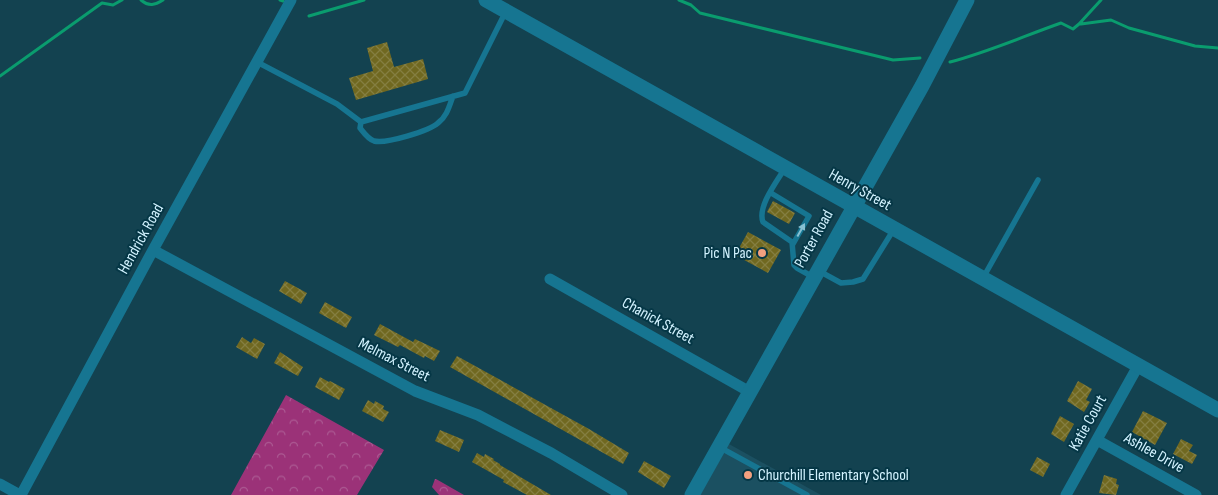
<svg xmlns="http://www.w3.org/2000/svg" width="1218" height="495" font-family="'Sofia Sans Condensed',sans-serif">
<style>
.built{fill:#1b5061}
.forest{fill:url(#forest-crowns)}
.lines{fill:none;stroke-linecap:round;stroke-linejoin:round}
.stream{stroke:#0a9c6e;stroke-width:3}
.building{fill:url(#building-cross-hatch)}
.lane{stroke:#167591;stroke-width:5.5}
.street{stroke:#167591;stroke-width:11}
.secondary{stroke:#167591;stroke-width:15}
.oneway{fill:#87c1d3}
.poi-dot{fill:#f2a07f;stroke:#053746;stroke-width:2}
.labels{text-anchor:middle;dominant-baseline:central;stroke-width:4;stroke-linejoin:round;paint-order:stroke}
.street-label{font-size:16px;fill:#d3f3ff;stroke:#053746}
.poi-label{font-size:16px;fill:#d3f3ff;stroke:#053746;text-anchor:end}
</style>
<defs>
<pattern id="forest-crowns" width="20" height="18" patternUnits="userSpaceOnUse" patternTransform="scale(1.25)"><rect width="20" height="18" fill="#9b3278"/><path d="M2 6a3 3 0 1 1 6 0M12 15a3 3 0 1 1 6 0" fill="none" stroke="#ac5a93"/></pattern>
<pattern id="building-cross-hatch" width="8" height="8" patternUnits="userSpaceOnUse" patternTransform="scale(1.25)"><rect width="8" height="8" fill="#706820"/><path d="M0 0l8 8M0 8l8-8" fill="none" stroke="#847e41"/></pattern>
</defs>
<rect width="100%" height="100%" fill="#134250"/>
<!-- built -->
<path class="built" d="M729 444 821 495H700Z"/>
<!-- forest -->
<path class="forest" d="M286 395 384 450 357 495H231Z
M435 479H436L464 495H439L432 487Z"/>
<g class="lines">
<!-- stream -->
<path class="stream" d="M141 0C149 7 155 5 163 0
M280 0 283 1
M679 0 691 5 700 13 893 60 920 58
M309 16 364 0
M1081 24 1111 20 1129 28 1195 46 1218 48
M950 62C988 52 1024 36 1061 23L1073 29 1079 24 1101 0
M0 76 102 3 113 5 122 0"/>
</g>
<!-- building -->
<path class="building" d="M387 42 394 67 423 59 428 79 356 100 349 78 373 71 367 48Z
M773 201 795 213 789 224 767 212Z
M748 232 781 250 768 273 735 255Z
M285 281 307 293 301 304 279 291Z
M325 302 352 317 346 328 319 313Z
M380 324 413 342 415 339 440 351 434 361 425 356 424 358 400 345 398 347 374 335Z
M242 337 251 343 254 338 265 344 257 359 236 347Z
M280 352 303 367 298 376 274 363Z
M457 356 589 429 629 453 623 464 450 367Z
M320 377 329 382 330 381 345 389 339 400 315 387Z
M1078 381 1092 389 1086 400 1090 402 1084 412 1067 401Z
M368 400 374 404 375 401 384 406 383 409 389 412 383 422 362 411Z
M1143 411 1167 423 1155 445 1132 432Z
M1060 416 1074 424 1064 442 1051 434Z
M440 430 464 440 459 452 435 441Z
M1181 439 1193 445 1189 451 1197 455 1192 464 1173 454Z
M477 453 484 457 485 454 494 459 493 460 500 464V465L551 495H527L503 482 504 480 472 462Z
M1037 457 1050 464 1043 477 1030 470Z
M644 461 671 476 664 488 638 472Z
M1104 475 1117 479 1116 484 1119 485 1116 495 1099 493Z"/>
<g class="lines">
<!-- lane -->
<path class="lane" d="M257 62 337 104 361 122 465 93 505 13
M361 122 360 128C364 133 368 139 374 141 386 144 429 131 438 123 447 116 449 107 453 96
M785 168C777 181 757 207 763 222L792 242 794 265 797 268 813 277
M771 193 809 216 793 244
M819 271 841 283 853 282 863 279 894 229
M983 278 1038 180
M721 448 807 495"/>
<!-- street -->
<path class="street" d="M153 250 415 391 478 415 551 453 622 495
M550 279 750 392
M1097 440 1196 495
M0 484 20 495
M21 495 153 250 291 0
M1066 495 1138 366"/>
<!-- secondary -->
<path class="secondary" d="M486 0 1218 410
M692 495 922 86 967 0"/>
</g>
<!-- one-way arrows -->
<defs><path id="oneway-solid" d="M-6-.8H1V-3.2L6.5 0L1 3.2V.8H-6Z" transform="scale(1.25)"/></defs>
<use class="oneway" href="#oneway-solid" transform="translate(801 230) rotate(-61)"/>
<!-- markers -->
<g class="poi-dot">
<circle cx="762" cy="253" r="5"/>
<circle cx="748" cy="475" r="5"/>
</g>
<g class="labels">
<!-- street labels -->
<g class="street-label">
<text transform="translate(860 190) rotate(29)">Henry Street</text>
<text transform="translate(141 239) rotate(-61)">Hendrick Road</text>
<text transform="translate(814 239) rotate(-61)">Porter Road</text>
<text transform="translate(658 321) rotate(29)">Chanick Street</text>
<text transform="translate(394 360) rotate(27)">Melmax Street</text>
<text transform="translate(1088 423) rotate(-61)">Katie Court</text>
<text transform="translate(1154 453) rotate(29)">Ashlee Drive</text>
</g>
<!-- poi labels -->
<g class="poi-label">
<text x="752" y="253">Pic N Pac</text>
<text x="758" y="475" text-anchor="start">Churchill Elementary School</text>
</g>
</g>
</svg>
